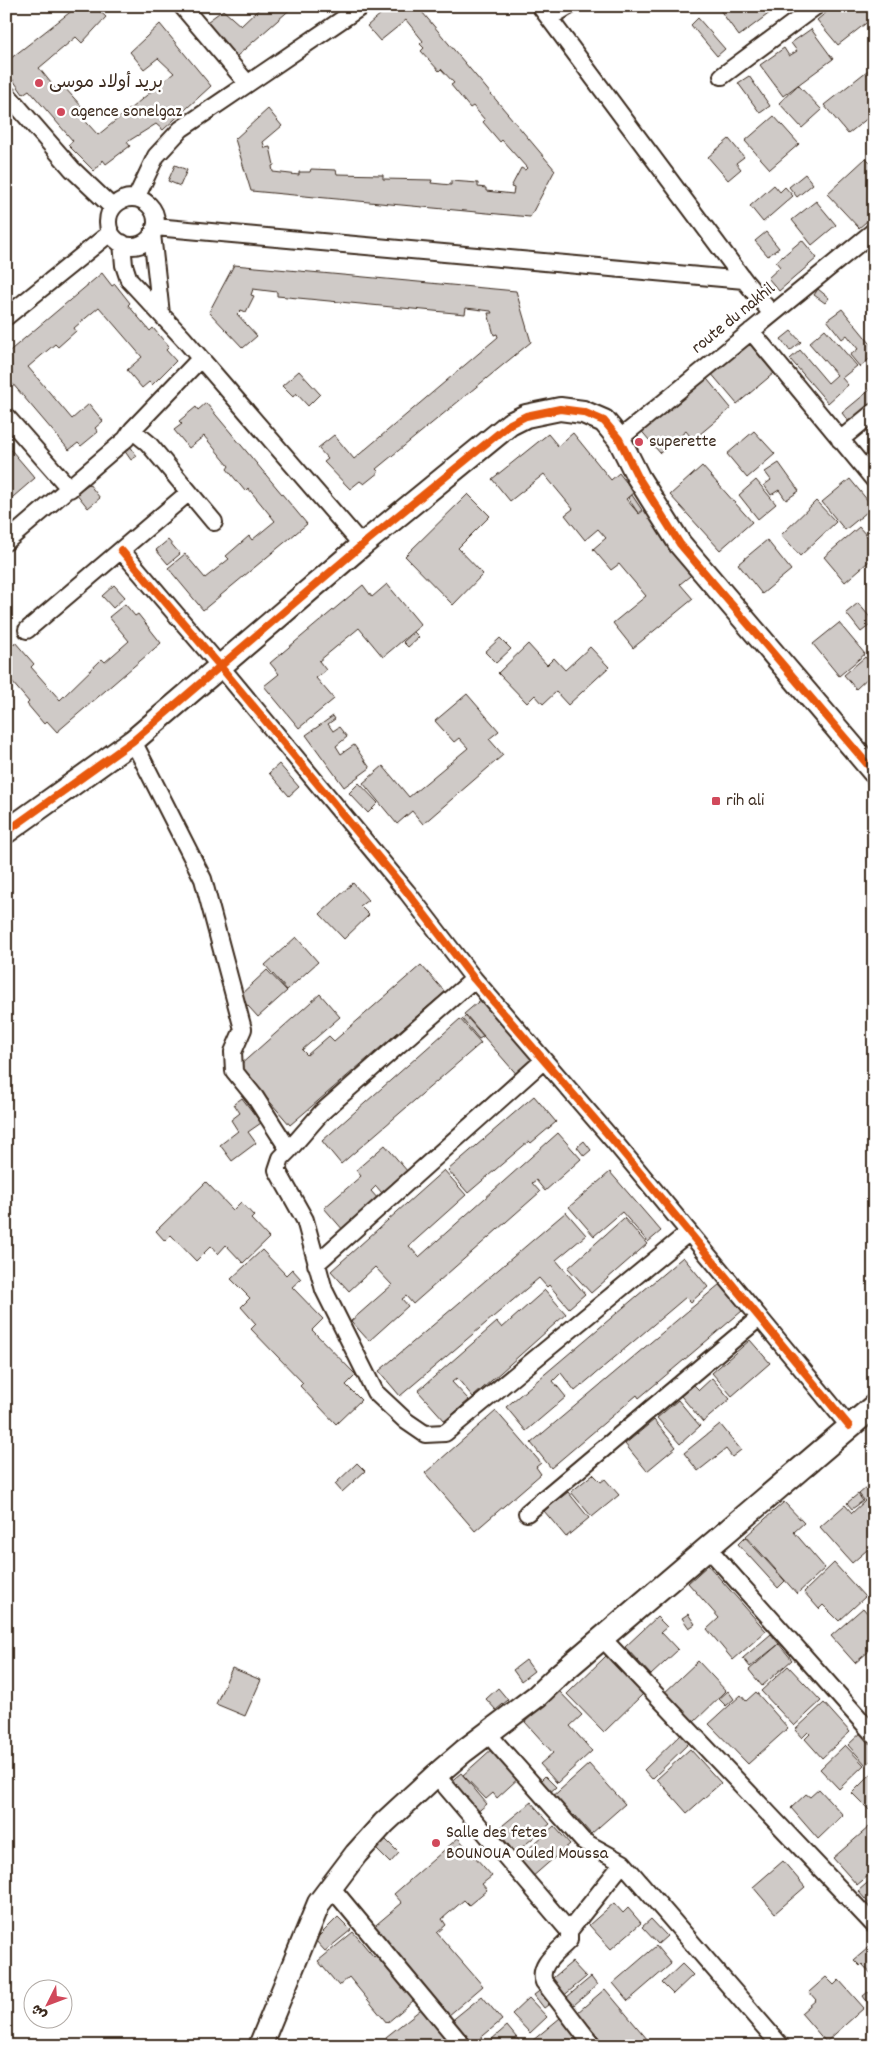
<svg xmlns="http://www.w3.org/2000/svg" width="880" height="2052" font-family="Dekko,'Playpen Sans Arabic',sans-serif">
<style>
.building{fill:#cfcac7;stroke:#3b2a1e}
.lines{fill:none;stroke-linecap:round;stroke-linejoin:round}
.street-casing{stroke:#3b2a1e;stroke-width:20}
.secondary-casing{stroke:#3b2a1e;stroke-width:26}
.street{stroke:#fff;stroke-width:16}
.secondary{stroke:#fff;stroke-width:22}
.cycleway-casing{stroke:#fff;stroke-width:11}
.cycleway{stroke:#e8590c;stroke-width:8}
.poi-dot{fill:#d1495b;stroke:#fff;stroke-width:2}
.labels{text-anchor:middle;dominant-baseline:central;stroke-width:5;stroke-linejoin:round;paint-order:stroke}
.poi-label{font-size:18px;fill:#3b2a1e;stroke:#fff;text-anchor:start}
.street-label{font-size:18px;fill:#3b2a1e;stroke:#fff}
</style>
<rect width="100%" height="100%" fill="#fff"/>
<filter id="ink" filterUnits="userSpaceOnUse"><feTurbulence type="fractalNoise" baseFrequency=".02" numOctaves="2"/><feDisplacementMap in="SourceGraphic" scale="10" xChannelSelector="R" yChannelSelector="G"/><feConvolveMatrix kernelMatrix="1 2 1 2 8 2 1 2 1" color-interpolation-filters="sRGB"/></filter>
<g filter="url(#ink)">
<!-- building -->
<path class="building" d="M78 6H94L106 17 82 43 76 37 39 68 59 93 64 87 83 108 78 113 98 135 174 73 158 58 144 69 130 52 160 24 211 86 163 130 156 124 127 142 130 146 106 164 103 160 94 171 68 145 73 141 29 90 23 94 6 70V62Z
M262 6H294L229 63 200 27 223 10 241 26Z
M390 6H417L555 170 530 217 251 191 235 139 268 109 282 126 263 142 265 148 270 147 274 165 272 166 273 172 299 175V172H310L311 169 336 170 337 174 383 175V179L432 180 431 183 451 185V181L478 183V187L486 188V191L513 194 514 188 511 187 521 168 525 170 527 168 502 140 500 142 483 122 485 120 473 106 470 108 451 85 454 83 441 69 439 71 421 51 424 48 420 44 423 41 406 20 380 41 367 26Z
M717 6H779L739 36Z
M834 6H874V17L838 45 817 20Z
M698 18 725 49 717 56 691 25Z
M811 29 833 59 783 96 760 65 784 48 789 56 797 51 791 43Z
M872 67 874 69V113L848 134 824 105Z
M749 76 770 106 760 113 738 83Z
M798 85 822 110 802 128 779 103Z
M774 116 799 144 770 169 745 141Z
M729 139 744 157 736 163 741 169 728 180 708 157Z
M866 158 874 166V215L859 228 827 194Z
M175 165 187 170 180 186 168 181Z
M805 174 813 184 797 197 789 187Z
M774 185 780 192 785 187 793 196 763 222 750 206Z
M816 201 836 225 812 245 792 220Z
M766 232 779 248 768 256 755 241Z
M802 240 817 258 779 291 768 278 780 267 776 262Z
M234 265 516 291 531 342 376 469 379 472 364 484 360 481 350 489 324 462 328 459 318 448 334 435 354 459 498 337 497 334 494 335 488 313H492L491 311 466 308 465 314 277 296V292L253 289 251 295 254 296 246 312 241 310 237 314 257 336 243 348 209 312Z
M102 273 112 286 115 284 130 303 128 305 150 331 153 328 169 347 166 350 176 361 152 385 149 382 142 388 127 370 142 357 99 307 74 328 76 331 58 347 55 344 28 367 72 419 89 404 103 421 95 428 98 432 81 446 78 443 69 450 6 376V354Z
M818 289 829 298 825 303 814 295Z
M842 309 874 348V355L860 367 850 355 858 349 847 335 842 339 827 320Z
M825 329 857 366 842 378 848 385 828 403 790 359 800 350 828 383 837 375 809 343Z
M791 331 801 342 790 351 781 339Z
M747 341 774 373 737 404 710 372Z
M299 371 320 394 308 406 296 393 293 397 282 386Z
M703 374 731 408 693 440 686 431 660 453 639 428Z
M871 389 874 392V401L849 422 842 413Z
M206 403 307 524 203 610 168 568 185 554 205 578 229 559 226 556 249 536 252 540 275 521 248 488 245 491 227 469 229 466 204 436 189 448 174 430 182 424 179 421 196 407 198 410Z
M754 431 775 454 747 478 727 454Z
M573 433 611 480 619 473 634 492 626 499 639 514 644 510 695 572 680 584 693 599 633 648 613 623 646 596 619 564 611 570 593 549 606 538 598 529 585 540 565 515 573 509 544 474 510 501 492 479 548 434 558 446Z
M6 444 35 478 6 503Z
M130 446 137 456 131 460 124 450Z
M779 463 799 491 786 500 779 490 771 495 764 485 771 480 765 472Z
M702 466 752 522 720 550 670 495Z
M850 479 873 507 845 530 822 502Z
M756 480 776 504 758 519 739 495Z
M89 484 100 498 88 508 76 493Z
M468 494 490 516 458 548 483 574 453 605 405 556Z
M632 495 642 510 638 513 628 498Z
M816 501 836 522 800 556 781 535Z
M859 527 874 544V557L845 582 824 557Z
M168 540 180 554 168 564 156 550Z
M767 540 791 570 762 594 738 564Z
M387 584 421 625 383 657 359 628 319 661 326 670 316 678 334 699 299 728 264 686 279 674 270 663 363 585 372 597Z
M114 585 125 597 113 608 102 596Z
M858 603 874 622 861 632 846 613Z
M125 604 135 616 138 614 161 643 57 732 47 721 44 724 27 704 29 702 6 675V637L14 645 15 642 34 664 31 667 60 700 102 659 105 662 129 641 109 617Z
M839 623 865 654 839 676 813 644Z
M414 632 419 637 408 647 403 642Z
M500 638 511 649 496 663 485 652Z
M528 644 547 665 554 658 565 670 590 647 609 667 568 705 556 692 543 704 535 695 527 703 498 673Z
M865 657 874 666V672L856 689 844 675Z
M467 694 499 731 489 739 503 755 423 824 412 811 397 824 363 783 383 766 409 797 468 748 459 738 454 742 435 721Z
M333 716 335 719 328 724 333 731 339 727 347 737 336 746 341 754 354 745 370 768 344 787 306 735Z
M279 764 299 787 289 796 269 773Z
M359 783 378 803 368 813 349 793Z
M353 883 368 900 360 906 369 915 344 939 320 914Z
M296 937 318 962 287 990 265 965Z
M421 965 445 992 290 1125 239 1066 320 994 340 1017 302 1050 307 1055 329 1036 334 1041Z
M267 970 287 991 258 1017 239 996Z
M491 991 546 1053 519 1077 464 1014Z
M466 1015 484 1036 479 1039 462 1019Z
M460 1019 481 1043 341 1164 322 1141Z
M534 1096 556 1122 531 1143 529 1141 468 1193 448 1170Z
M242 1098 261 1123 248 1132 256 1143 232 1161 220 1145 238 1131 231 1120 240 1113 234 1104Z
M558 1133 581 1159 545 1191 536 1180 532 1183 540 1192 413 1304 406 1296 402 1299 408 1306 369 1341 351 1321 392 1285 375 1267 349 1291 331 1271 444 1170 466 1195 409 1246 419 1257Z
M584 1141 591 1150 584 1156 577 1147Z
M385 1145 408 1172 383 1194 376 1186 371 1191 379 1200 344 1231 324 1208 361 1176 356 1170Z
M610 1172 661 1231 648 1242 622 1212 594 1236 569 1207Z
M206 1182 233 1210 241 1202 254 1216 251 1219 269 1238 243 1263 226 1245 218 1254 211 1246 196 1261 171 1235 165 1241 156 1231Z
M566 1212 586 1235 556 1260 585 1294 569 1308 549 1285 547 1287 539 1278 400 1396 379 1371Z
M624 1218 647 1244 591 1293 568 1268Z
M262 1250 286 1275 292 1269 301 1279 292 1287 323 1319 312 1330 356 1375 346 1385 361 1400 336 1424 300 1386 303 1383 251 1329 256 1324 241 1307 250 1298 231 1279Z
M683 1257 708 1287 691 1302 686 1297 575 1391 561 1373 553 1381 566 1397 526 1431 506 1407Z
M720 1284 742 1311 639 1398 637 1395 551 1468 531 1443Z
M545 1290 566 1314 473 1397 457 1378 452 1382 469 1400 445 1421 418 1391 497 1322 502 1328Z
M750 1340 770 1363 732 1396 712 1373Z
M712 1378 730 1399 703 1422 681 1396 694 1385 699 1390Z
M678 1400 700 1426 680 1444 657 1418Z
M496 1411 541 1463 536 1467 541 1474 475 1531 425 1473Z
M654 1420 676 1447 647 1471 625 1444Z
M720 1424 741 1450 732 1457 726 1449 698 1471 684 1453Z
M357 1463 365 1471 342 1492 335 1484Z
M593 1474 601 1482 605 1479 619 1495 592 1517 571 1492Z
M874 1481V1544L852 1563 820 1527 845 1505 852 1513 865 1501 859 1494Z
M568 1492 589 1518 566 1537 544 1511Z
M858 1494 863 1501 852 1509 847 1503Z
M784 1502 804 1523 794 1532 825 1568 797 1594 746 1536Z
M745 1537 785 1581 778 1588 738 1544Z
M834 1563 865 1597 839 1621 823 1605 819 1609 804 1592Z
M708 1565 766 1631 733 1660 707 1629 719 1618 688 1583Z
M863 1608 874 1621V1647L855 1663 831 1636Z
M688 1614 695 1624 689 1628 682 1618Z
M657 1617 667 1627 661 1632 678 1650 651 1675 625 1647Z
M771 1634 779 1644 750 1667 743 1658Z
M779 1644 792 1660 762 1686 749 1670Z
M606 1656 643 1694 604 1732 567 1694Z
M526 1660 534 1671 521 1681 513 1670Z
M698 1661 726 1691 691 1725 662 1695Z
M788 1666 821 1701 794 1726 761 1691Z
M232 1668 261 1680 245 1716 216 1704Z
M498 1688 508 1700 496 1710 486 1699Z
M559 1691 582 1715 570 1726 592 1751 557 1783 540 1764 553 1753 525 1722Z
M728 1691 734 1699 726 1706 719 1699Z
M756 1692 788 1728 748 1764 709 1724 741 1695 746 1701Z
M824 1703 850 1732 822 1758 805 1739 810 1734 808 1732 802 1738 795 1730Z
M865 1729 874 1739V1758L866 1765 848 1745Z
M682 1733 690 1742 652 1779 644 1770Z
M845 1745 864 1765 839 1789 820 1769Z
M494 1747 521 1776 497 1798 493 1793 486 1799 463 1775Z
M690 1749 721 1783 687 1813 657 1779Z
M589 1764 625 1804 591 1834 574 1815 569 1819 550 1799Z
M874 1771V1805L869 1810 852 1793Z
M461 1773 487 1804 475 1814 449 1783Z
M545 1776 556 1787 547 1795 537 1784Z
M819 1789 843 1815 818 1839 791 1808 806 1794 810 1797Z
M531 1802 550 1824 515 1853 497 1830Z
M554 1826 570 1844 531 1878 515 1861Z
M869 1827 874 1833V1871L857 1885 833 1858Z
M383 1837 399 1853 390 1863 374 1847Z
M458 1838 492 1876 482 1884 487 1890 469 1905 464 1900 442 1919 446 1925 437 1933 483 1986 448 2016 371 1929 402 1903 394 1894Z
M783 1861 805 1887 775 1913 753 1887Z
M874 1877V1909L858 1891Z
M614 1903 623 1913 628 1908 641 1923 611 1949 589 1925Z
M338 1917 351 1930 325 1951 315 1940Z
M651 1919 667 1936 658 1944 642 1927Z
M353 1932 374 1957 382 1950 420 1995 387 2023 349 1977 339 1986 318 1961Z
M874 1943V1977L862 1964 860 1966 854 1960Z
M656 1946 671 1964 628 2001 613 1983Z
M572 1962 586 1977 561 1998 548 1982Z
M682 1964 693 1975 673 1994 662 1983Z
M591 1977 597 1985 574 2005 567 1997Z
M826 1977 834 1985 839 1980 864 2008 826 2042 801 2013 816 2000 809 1992Z
M542 1989 552 2002 544 2008 534 1995Z
M605 1989 653 2046H606L578 2012Z
M868 1992 874 1999V2004L870 2006 863 1996Z
M482 1996 502 2020 471 2046 450 2022Z
M529 1998 547 2017 530 2033 512 2014Z
M425 2006 455 2046H393L386 2037Z
M560 2018 581 2044 588 2046H535L532 2041Z
M507 2026 521 2043 518 2046H484Z"/>
<g class="lines">
<defs>
<path id="street" d="M182 6 247 83
M540 6 744 280 772 314
M549 18 569 6
M722 76 816 6
M6 93 72 169 112 207
M136 198 156 156 181 129 362 6
M108 222a24 24 0 1 1 48 0a24 24 0 1 1-48 0Z
M155 227 744 280
M152 234 161 314
M122 243 124 265 129 280 183 338 362 545
M6 317 110 233
M751 331 874 480
M6 416 70 489
M132 430 200 359
M619 439 874 231
M840 440 874 412
M6 542 126 439 132 430 148 443 214 522
M121 550 220 666 407 892 474 979 617 1145 849 1426
M27 630 188 493
M133 741 203 879 243 1029 233 1052 234 1071 255 1097 289 1150 281 1158 277 1170 305 1220 324 1290 375 1392 406 1421 425 1434 445 1433 688 1233
M289 1150 322 1112 474 979
M316 1264 543 1061
M527 1513 759 1318
M708 1548 874 1735
M602 1638 874 1925
M488 1734 583 1841 623 1863 781 2046
M436 1775 569 1931V1940C558 1952 537 1965 544 1982L593 2046
M331 1887 463 2046
M569 1931 623 1863"/>
<path id="secondary" d="M6 832 133 741 362 545 510 424 526 416 560 409 583 412 604 421 619 439 638 477 680 544 874 772
M260 2046 319 1903 356 1854 384 1823 436 1775 464 1751 537 1696 560 1674 874 1406"/>
</defs>
<!-- street casing -->
<use href="#street" class="street-casing"/>
<!-- secondary casing -->
<use href="#secondary" class="secondary-casing"/>
<!-- street -->
<use href="#street" class="street"/>
<!-- secondary -->
<use href="#secondary" class="secondary"/>
<defs>
<path id="cycleway" d="M121 550 220 666 407 892 474 979 617 1145 849 1426
M6 832 133 741 362 545 510 424 526 416 560 409 583 412 604 421 619 439 638 477 680 544 874 772"/>
</defs>
<!-- cycleway casing -->
<use href="#cycleway" class="cycleway-casing"/>
<!-- cycleway -->
<use href="#cycleway" class="cycleway"/>
</g>
</g>
<!-- markers -->
<g class="poi-dot">
<circle cx="39" cy="83" r="5"/>
<circle cx="61" cy="112" r="5"/>
<circle cx="639" cy="442" r="5"/>
<rect x="711" y="796" width="10" height="10" rx="2.5"/>
<circle cx="436" cy="1843" r="5"/>
</g>
<g class="labels">
<!-- poi labels -->
<g class="poi-label">
<text x="49" y="83">بريد أولاد موسى</text>
<text x="71" y="112">agence sonelgaz</text>
<text x="649" y="442">superette</text>
<text x="726" y="801">rih ali</text>
<text x="446" y="1833">Salle des fetes<tspan x="446" dy="21">BOUNOUA Ouled Moussa</tspan></text>
</g>
<!-- street labels -->
<g class="street-label">
<text transform="translate(734 319) rotate(-39)">route du nakhil</text>
</g>
</g>
<!-- margin -->
<rect width="880" height="2052" fill="none" stroke="#fff" stroke-width="25"/>
<rect x="12" y="12" width="855" height="2027" fill="none" stroke="#3b2a1e" stroke-width="2" filter="url(#ink)"/>
<!-- north arrow -->
<g transform="translate(48 2004) rotate(228)"><circle r="24" fill="#ffffff" stroke="#b1aaa5"/>
<path d="M0-4L9 19L0 12L-9 19Z" fill="#d1495b"/>
<text y="-8" font-size="14" font-weight="bold" text-anchor="middle" fill="#3b2a1e">ش</text>
</g>
</svg>
